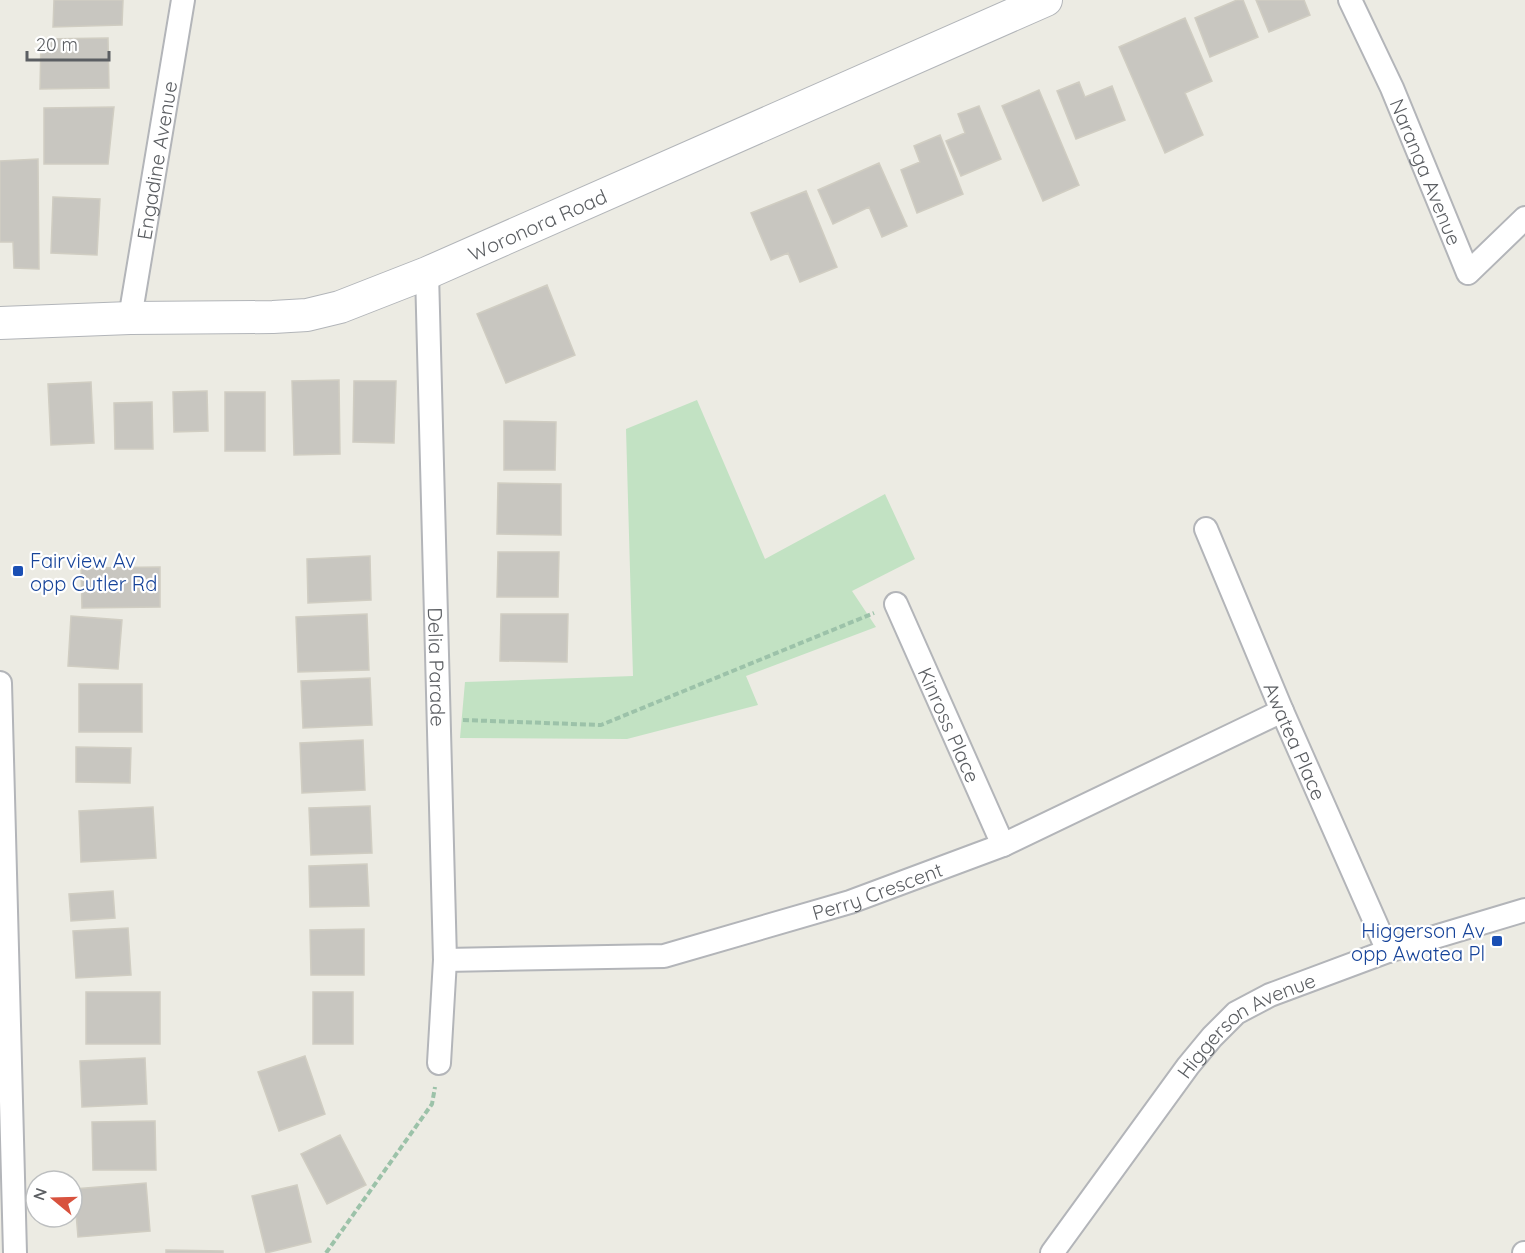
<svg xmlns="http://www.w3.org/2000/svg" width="1525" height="1253" font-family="Quicksand,sans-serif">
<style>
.green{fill:#c2e2c3}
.building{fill:#c8c6c0;stroke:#d0cdc2;stroke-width:1.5}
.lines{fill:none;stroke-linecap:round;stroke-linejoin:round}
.street-casing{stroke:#b3b5b9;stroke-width:26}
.secondary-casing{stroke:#b2b5b9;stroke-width:34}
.path{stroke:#9cc2a9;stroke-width:4;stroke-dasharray:6 3;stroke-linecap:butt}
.street{stroke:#fff;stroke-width:22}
.secondary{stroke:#fff;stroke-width:32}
.transit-dot{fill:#1a4fb4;stroke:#fff;stroke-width:2}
.labels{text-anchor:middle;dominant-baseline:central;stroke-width:4.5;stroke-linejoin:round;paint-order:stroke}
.street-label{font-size:20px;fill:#5b5e62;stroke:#fff}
.transit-label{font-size:20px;fill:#164399;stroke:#fff;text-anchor:start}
</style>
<rect width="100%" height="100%" fill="#ecebe3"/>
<!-- green -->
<path class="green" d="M697 400 765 559 885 494 915 559 852 591 876 627 746 676 758 705 627 739 460 738 465 682 633 676 626 429Z"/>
<!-- building -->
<path class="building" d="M54 0H123L122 25 53 27Z
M1237 0H1243L1258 37 1210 57 1195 18Z
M1256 0H1304L1310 15 1269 32Z
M1185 18 1212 81 1185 93 1203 135 1165 153 1119 47Z
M108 38 109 88 40 89 41 39Z
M1079 82 1085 97 1112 86 1125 120 1076 139 1057 91Z
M1039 90 1079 185 1043 201 1002 106Z
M979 106 1001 159 961 176 946 141 965 133 958 114Z
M114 107 108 164H44V108Z
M940 135 963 194 917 213 901 170 920 162 914 146Z
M38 159 39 269 14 268 13 242H0V161Z
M879 163 907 226 882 237 869 207 833 224 818 190Z
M806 191 837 267 800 282 788 253 771 260 751 213Z
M53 197 100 199 97 255 51 253Z
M547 285 575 355 506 383 477 314Z
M339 380 340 454 294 455 292 381Z
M354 381H396L394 443 353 442Z
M91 382 94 443 51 445 48 384Z
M207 391 208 431 174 432 173 392Z
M225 392H265V451H225Z
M152 402 153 449H115L114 403Z
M504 421 556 422 555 470H504Z
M498 483 561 484V535L497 534Z
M498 552H559L558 597H497Z
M370 556 371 600 308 603 307 559Z
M160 567V607L82 608 81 568Z
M367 614 369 670 298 672 296 617Z
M501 614H568L567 662 500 661Z
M71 616 122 620 118 669 68 666Z
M370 678 372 725 303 728 301 681Z
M79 684H142V732H79Z
M363 740 365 790 302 793 300 743Z
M76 747 131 748 130 783 76 782Z
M370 806 372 853 311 855 309 808Z
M153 807 156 858 81 862 79 811Z
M367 864 369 906 310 907 309 866Z
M113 891 115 918 71 921 69 894Z
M128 928 131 975 76 978 73 931Z
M364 929V975H311L310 930Z
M86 992H160V1044H86Z
M313 992H353V1044H313Z
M305 1056 325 1114 279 1131 258 1072Z
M145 1058 147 1104 82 1107 80 1061Z
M155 1121 156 1170H93L92 1122Z
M340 1135 366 1185 327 1204 301 1154Z
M146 1183 150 1231 78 1237 74 1189Z
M297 1185 311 1242 266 1253 252 1196Z
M166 1250 223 1251V1253H166Z"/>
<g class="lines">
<defs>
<g id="street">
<path id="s1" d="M1350 0 1392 88 1468 273 1525 218"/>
<path id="s2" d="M427 273 445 960 439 1063"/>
<path id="s3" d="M130 318 183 0"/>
<path id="s4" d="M1206 529 1282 711 1388 951"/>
<path id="s5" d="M896 604 1003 845"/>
<path d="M0 683 15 1253"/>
<path id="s6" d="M445 960 664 956 850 902 1003 845 1282 711"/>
<path id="s7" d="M1052 1253 1188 1066 1212 1037 1236 1013 1270 995 1388 951 1525 910"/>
<path d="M1524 1253H1525"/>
</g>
<g id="secondary">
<path id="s8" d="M0 323 130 318 273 317 307 315 340 307 427 273 1046 0"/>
</g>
</defs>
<!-- street casing -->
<use href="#street" class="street-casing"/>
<!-- secondary casing -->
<use href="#secondary" class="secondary-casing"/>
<!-- path -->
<path class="path" d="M463 720 601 725 874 613
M326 1253 432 1104 435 1087"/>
<!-- street -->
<use href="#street" class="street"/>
<!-- secondary -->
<use href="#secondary" class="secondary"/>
</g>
<!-- markers -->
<g class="transit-dot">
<rect x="12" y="565" width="12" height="12" rx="3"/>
<rect x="1491" y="935" width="12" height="12" rx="3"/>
</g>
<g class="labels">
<!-- street labels -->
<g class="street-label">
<text stroke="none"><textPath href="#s3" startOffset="160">Engadine Avenue</textPath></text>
<text stroke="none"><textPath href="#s1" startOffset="188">Naranga Avenue</textPath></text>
<text stroke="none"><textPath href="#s8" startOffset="555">Woronora Road</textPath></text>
<text stroke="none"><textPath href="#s2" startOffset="394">Delia Parade</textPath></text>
<text stroke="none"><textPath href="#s5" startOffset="132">Kinross Place</textPath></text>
<text stroke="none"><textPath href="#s4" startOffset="230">Awatea Place</textPath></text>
<text stroke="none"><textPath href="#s6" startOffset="442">Perry Crescent</textPath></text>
<text stroke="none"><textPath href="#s7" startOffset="304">Higgerson Avenue</textPath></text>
</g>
<!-- transit labels -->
<g class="transit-label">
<text x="30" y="560">Fairview Av<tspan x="30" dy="23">opp Cutler Rd</tspan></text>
<text x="1485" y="930" text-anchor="end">Higgerson Av<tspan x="1485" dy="23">opp Awatea Pl</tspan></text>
</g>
</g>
<!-- north arrow -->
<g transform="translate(54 1199) rotate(289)"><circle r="28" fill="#ffffff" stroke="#bdbfc0" stroke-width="1.5"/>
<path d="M0-4.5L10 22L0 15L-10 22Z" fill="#d8523e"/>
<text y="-9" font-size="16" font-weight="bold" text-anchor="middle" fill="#5b5e62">N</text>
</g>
<!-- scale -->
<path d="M27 51v9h82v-9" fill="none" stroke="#5b5e62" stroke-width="3"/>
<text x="36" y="51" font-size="18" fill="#5b5e62" stroke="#ffffff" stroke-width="4.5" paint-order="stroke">20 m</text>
</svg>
